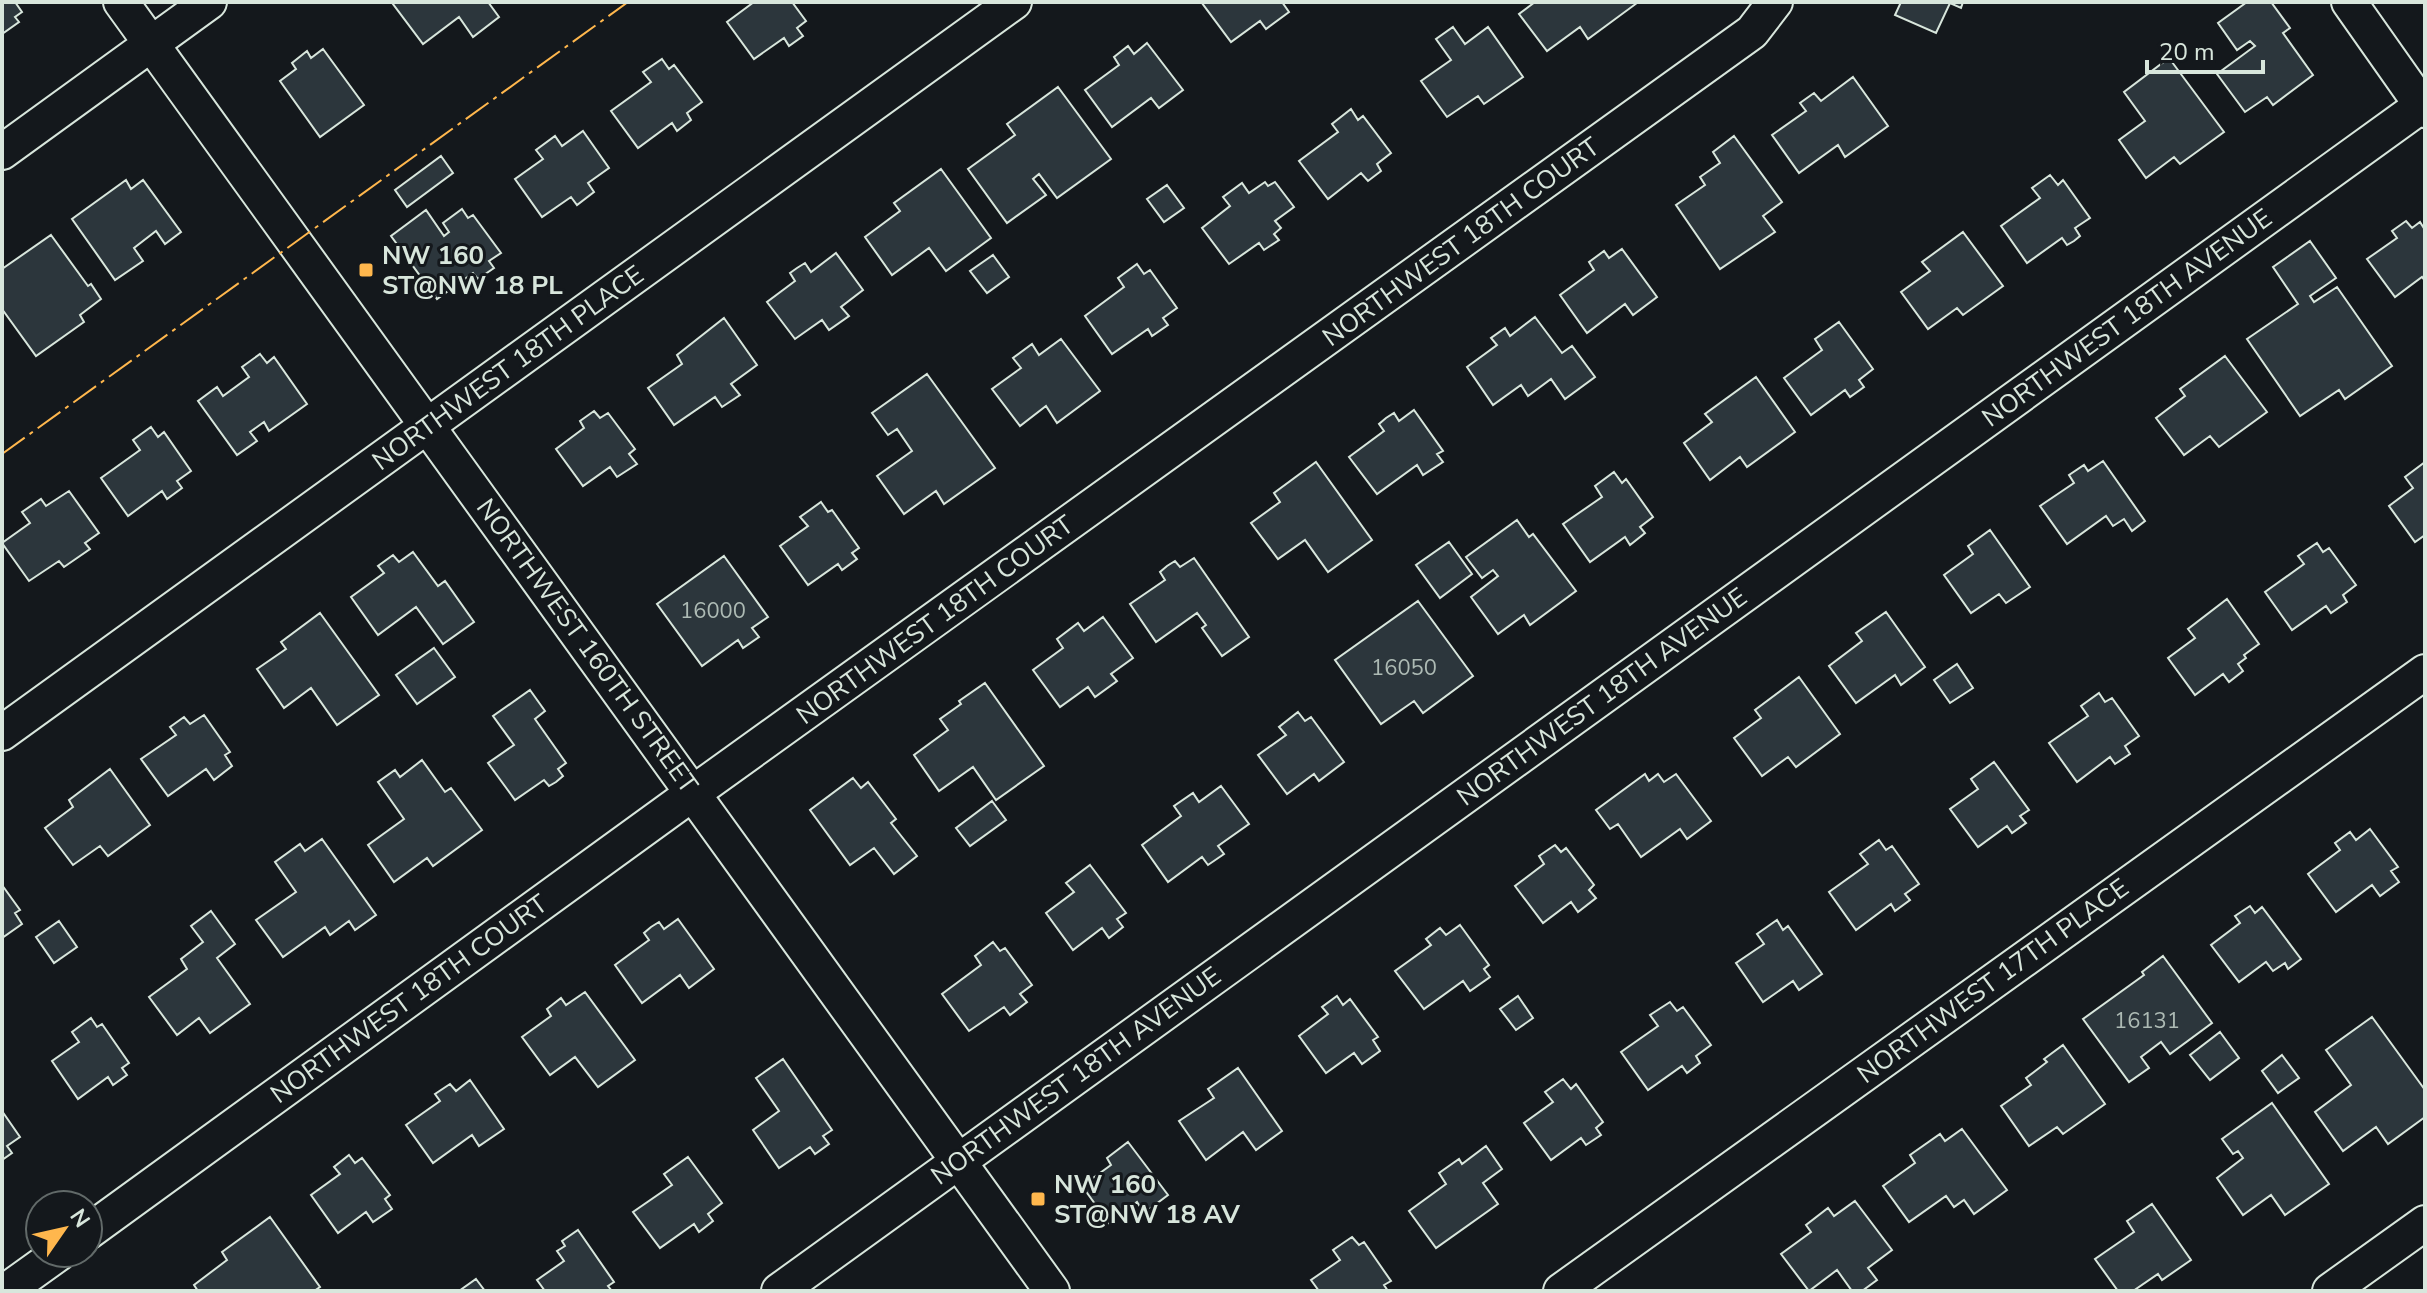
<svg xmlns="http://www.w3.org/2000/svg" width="2427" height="1293" font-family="'Nunito Sans',sans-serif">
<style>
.building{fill:#2c363c;stroke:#d8e6dc;stroke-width:2}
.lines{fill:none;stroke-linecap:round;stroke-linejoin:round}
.street-casing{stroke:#d8e6dc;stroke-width:38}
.street{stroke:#14181c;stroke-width:34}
.power{stroke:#ffb74d;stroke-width:2;stroke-dasharray:28 6 4 6;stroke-linecap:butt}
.poi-dot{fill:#ffb74d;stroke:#14181c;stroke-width:3}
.labels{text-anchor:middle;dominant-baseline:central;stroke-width:6;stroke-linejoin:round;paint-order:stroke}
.number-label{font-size:22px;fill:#adbab4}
.street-label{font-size:26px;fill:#d8e6dc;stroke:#14181c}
.poi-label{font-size:26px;font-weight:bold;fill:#d8e6dc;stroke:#14181c;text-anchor:start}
</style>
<rect width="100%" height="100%" fill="#14181c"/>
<!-- building -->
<path class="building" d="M2 2H15L22 12 15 17 19 22 2 34Z
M395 2H488L499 17 473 37 459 17 423 44 393 4Z
M754 2H792L806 21 797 28 803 36 789 46 784 38 754 59 727 22Z
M1204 2H1282L1289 12 1266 29 1260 21 1231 42 1202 3Z
M1535 2H1636L1637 3 1588 39 1580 27 1547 51 1519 14Z
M1901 2H1963L1961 8 1950 3 1936 33 1895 15Z
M2247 2H2271L2290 28 2283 33 2313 75 2273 105 2267 97 2245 112 2217 74 2255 46 2250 41 2237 50 2218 23Z
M1453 27 1465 44 1488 27 1523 77 1484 104 1478 96 1447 117 1421 81 1451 60 1436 39Z
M1147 43 1183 90 1159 108 1151 98 1112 127 1085 90 1119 65 1114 57 1128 46 1134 54Z
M323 49 364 105 320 137 280 81 296 69 292 63 307 51 311 58Z
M2169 58 2224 132 2180 164 2174 157 2146 178 2119 140 2145 121 2124 92Z
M662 59 669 69 674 65 702 102 687 113 691 120 677 131 672 123 638 148 611 111 651 82 643 72Z
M1853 77 1888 126 1845 157 1838 145 1799 173 1772 135 1806 111 1800 103 1814 93 1821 101Z
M1058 87 1111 159 1057 198 1039 174 1033 179 1046 195 1007 223 968 169 1015 135 1007 124Z
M1351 109 1358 120 1363 116 1391 153 1377 164 1381 171 1368 181 1361 173 1328 199 1299 161 1338 132 1332 124Z
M583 131 609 168 588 183 594 192 577 205 571 197 542 217 515 179 543 159 536 150 555 136 562 146Z
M1734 136 1782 202 1763 216 1775 232 1720 269 1676 205 1705 185 1700 177 1720 163 1713 152Z
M441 156 453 173 407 207 395 190Z
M941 169 991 238 946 271 929 248 892 275 865 237 900 211 894 203Z
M2050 175 2058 185 2063 180 2090 218 2075 228 2080 236 2074 241 2067 245 2062 238 2027 263 2001 226 2040 198 2032 188Z
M126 180 131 189 143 180 181 232 165 244 156 231 134 248 143 261 115 280 72 219Z
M1265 182 1268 186 1275 182 1294 207 1275 221 1281 228 1274 234 1279 240 1264 250 1259 243 1229 264 1202 228 1230 206 1223 197 1242 183 1249 193Z
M1167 185 1184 208 1164 222 1147 199Z
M462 209 468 218 473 215 501 253 489 261 494 268 478 279 473 273 437 299 391 236 426 210 444 236 449 232 443 223Z
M2406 221 2412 228 2420 222 2425 230V281L2422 277 2395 297 2367 259 2397 238 2392 231Z
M1963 232 2003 286 1963 315 1957 308 1928 329 1901 292 1930 271 1922 262Z
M51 235 88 286 91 284 101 299 80 315 84 322 36 356 2 309V269Z
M2310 241 2336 278 2310 296 2314 302 2337 287 2392 366 2345 399 2339 390 2300 416 2247 339 2298 304 2273 267Z
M1622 249 1657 297 1633 315 1625 304 1587 333 1560 295 1594 270 1589 262 1604 251 1609 258Z
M836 253 863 290 841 307 849 316 829 330 822 320 795 339 767 302 795 281 790 273 797 268 805 263 811 272Z
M993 255 1009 277 987 293 970 271Z
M1137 264 1144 274 1150 270 1177 308 1163 318 1168 325 1152 336 1148 329 1112 354 1085 316 1124 287 1118 278Z
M1535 317 1562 353 1572 346 1595 377 1565 399 1551 379 1528 396 1521 385 1493 405 1467 367 1497 345 1491 338 1505 328 1510 336Z
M724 318 757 365 731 384 740 395 722 407 715 397 674 425 648 388 682 364 677 355Z
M1839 322 1873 369 1859 380 1864 387 1850 397 1845 390 1811 415 1784 378 1822 350 1815 339Z
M1061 339 1100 391 1057 423 1046 406 1020 426 992 389 1021 368 1013 358 1032 344 1039 355Z
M260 354 267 363 274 357 307 404 269 431 264 422 250 432 257 441 237 455 198 401 217 387 223 396 249 377 242 367Z
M2225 356 2267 412 2219 447 2210 436 2184 455 2156 418 2185 396 2180 389Z
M927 374 995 468 944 504 936 491 904 514 877 476 912 451 897 429 888 435 872 413Z
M1756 377 1795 432 1747 467 1740 457 1710 480 1684 443 1712 422 1705 414Z
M1414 410 1443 451 1437 454 1443 462 1423 475 1417 465 1377 494 1349 457 1384 431 1379 424 1386 418 1394 413 1399 421Z
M594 411 600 418 608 413 635 449 629 454 637 464 617 477 610 467 583 486 556 449 584 428 580 421Z
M151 427 158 437 164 432 191 471 177 481 182 488 167 499 162 491 128 516 101 478 140 450 133 440Z
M2103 461 2145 521 2132 531 2124 519 2113 526 2106 516 2067 544 2040 506 2074 483 2069 475 2084 465 2088 471Z
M1316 462 1372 540 1328 572 1305 540 1278 559 1251 523 1280 502 1274 493Z
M2425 462V535L2415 542 2389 506 2413 488 2405 477Z
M1614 472 1622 483 1626 479 1653 517 1640 527 1645 533 1630 545 1625 537 1590 562 1563 524 1602 497 1595 486Z
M69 491 99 533 85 543 90 549 64 567 59 561 29 581 2 543 30 523 22 512 41 499 46 506Z
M821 502 828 512 832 510 859 548 852 553 857 559 842 570 838 564 808 585 780 546 808 526 800 517Z
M1517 520 1529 537 1533 534 1576 591 1530 625 1524 615 1498 634 1471 597 1498 576 1493 570 1482 578 1466 557Z
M1990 530 2030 587 2006 603 1999 594 1971 613 1944 575 1973 554 1968 546Z
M1449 542 1472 574 1440 598 1416 565Z
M2317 543 2323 552 2329 548 2356 585 2343 595 2347 602 2331 613 2326 606 2292 630 2265 592 2304 564 2298 556Z
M413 552 438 586 445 581 474 622 443 644 416 607 378 635 351 597 384 573 378 566 393 555 399 562Z
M724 556 768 617 752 628 759 637 743 648 738 640 702 666 657 604Z
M1194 558 1249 637 1222 656 1202 628 1206 625 1197 613 1156 642 1130 604 1165 580 1160 572 1167 566 1175 561 1180 567Z
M2227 599 2259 644 2244 655 2246 658 2238 664 2243 671 2229 682 2223 674 2195 695 2168 658 2195 638 2188 629Z
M1418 601 1473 676 1423 713 1414 701 1381 724 1335 660Z
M1886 612 1925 667 1901 685 1895 675 1856 703 1829 666 1862 641 1856 633Z
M320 613 379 695 337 725 311 688 284 708 257 669 286 649 281 642Z
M1103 617 1133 658 1111 674 1117 681 1095 697 1088 687 1060 707 1033 670 1063 648 1057 639 1078 623 1084 631Z
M434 648 455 677 417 704 396 675Z
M1957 664 1973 688 1950 703 1934 680Z
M1799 677 1840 734 1796 767 1788 757 1762 776 1734 738 1761 718 1755 710Z
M985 683 1044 766 996 800 973 767 939 791 914 755 948 730 940 719 961 704 959 701Z
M530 690 545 711 535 719 566 763 558 769 563 776 556 782 549 786 544 780 515 800 488 763 514 745 493 716Z
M2099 693 2105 702 2112 698 2139 736 2125 746 2130 754 2115 764 2110 757 2077 782 2049 743 2088 716 2081 706Z
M1298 712 1305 721 1311 717 1344 762 1319 781 1314 774 1287 794 1258 755 1286 735 1279 727Z
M204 715 230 752 225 755 232 766 214 780 206 769 168 796 141 759 176 735 170 727 184 717 190 724Z
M422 760 445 792 451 788 482 830 433 866 427 858 394 882 368 845 404 819 378 782 395 770 400 777Z
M1994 762 2029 810 2020 816 2026 823 2012 833 2007 826 1978 847 1950 809 1978 789 1971 779Z
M110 769 150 825 108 856 100 846 73 865 45 828 73 807 69 800Z
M1645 774 1649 781 1658 774 1664 782 1676 774 1711 821 1687 839 1680 829 1641 857 1618 824 1610 829 1596 810Z
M853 778 861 788 868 782 896 819 891 823 917 856 894 874 874 848 850 865 810 810Z
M1221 786 1249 824 1218 846 1224 854 1208 865 1202 857 1168 882 1142 845 1181 816 1174 806 1193 793 1199 802Z
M992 801 1006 820 970 846 956 828Z
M2370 829 2398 867 2391 871 2399 882 2380 896 2372 885 2336 912 2308 874 2340 850 2335 843 2350 832 2356 840Z
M322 839 376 915 355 930 349 921 330 935 325 927 283 957 256 920 296 892 275 862 300 844 305 851Z
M1879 840 1886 850 1892 846 1919 884 1905 894 1910 900 1895 911 1891 904 1856 930 1829 892 1868 864 1860 854Z
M1555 845 1561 852 1566 848 1594 885 1589 890 1596 898 1578 912 1571 902 1543 923 1515 886 1544 864 1539 856Z
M1090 865 1126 913 1117 919 1123 927 1109 938 1102 928 1073 950 1046 913 1074 892 1066 883Z
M2 885 20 910 15 913 22 924 2 938Z
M2250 906 2255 913 2262 907 2301 959 2288 969 2285 963 2273 971 2266 962 2239 982 2211 945 2240 923 2235 916Z
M211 911 235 944 217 958 250 1004 210 1033 199 1018 177 1035 149 997 187 969 181 959 203 942 191 926Z
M678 919 714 969 689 988 680 975 642 1003 615 965 649 940 644 933 651 927 659 922 664 929Z
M1777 920 1783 930 1788 926 1822 974 1799 990 1793 981 1763 1002 1736 963 1764 944 1757 934Z
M59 921 77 947 54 963 36 937Z
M1460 925 1489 965 1484 969 1490 977 1470 991 1463 981 1424 1009 1395 971 1431 945 1426 939 1440 928 1446 935Z
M993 942 1000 951 1005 948 1032 985 1020 994 1027 1002 1010 1015 1004 1007 969 1031 942 994 981 965 975 956Z
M2163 956 2212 1023 2170 1054 2161 1042 2141 1057 2149 1068 2129 1082 2083 1019 2144 975 2142 972Z
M585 992 635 1060 598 1087 575 1057 550 1075 522 1037 551 1016 547 1009 561 998 566 1005Z
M1337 996 1343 1005 1350 999 1378 1037 1373 1040 1380 1051 1362 1064 1354 1053 1326 1073 1299 1036 1328 1014 1322 1007Z
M1518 996 1533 1018 1516 1030 1500 1009Z
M1670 1002 1677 1011 1683 1007 1711 1045 1696 1056 1700 1063 1687 1073 1682 1066 1648 1090 1621 1052 1658 1026 1650 1015Z
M2372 1017 2425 1090V1117L2388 1144 2376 1127 2343 1151 2315 1112 2351 1085 2326 1050Z
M91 1018 97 1027 102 1024 129 1063 122 1068 127 1075 113 1085 108 1077 78 1099 52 1061 79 1042 72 1032Z
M2220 1032 2239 1058 2210 1080 2190 1055Z
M2063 1045 2105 1104 2063 1134 2057 1127 2029 1146 2001 1106 2031 1085 2026 1078 2047 1062 2044 1059Z
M2282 1055 2299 1078 2278 1093 2262 1071Z
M783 1059 832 1130 823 1136 829 1144 815 1154 810 1147 779 1168 753 1130 779 1111 756 1078Z
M1238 1068 1282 1131 1256 1150 1243 1132 1206 1160 1179 1121 1214 1098 1208 1089Z
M1563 1079 1571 1089 1576 1084 1603 1122 1596 1128 1601 1135 1586 1145 1581 1138 1551 1160 1524 1123 1553 1102 1545 1092Z
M470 1080 504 1129 479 1146 472 1135 433 1163 406 1125 440 1101 435 1094 450 1084 456 1091Z
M2272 1103 2329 1184 2285 1215 2271 1195 2243 1215 2217 1178 2243 1158 2238 1151 2233 1154 2222 1139Z
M2 1111 20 1137 7 1146 12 1153 2 1160Z
M1962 1129 2007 1190 1974 1214 1964 1200 1954 1207 1946 1196 1909 1222 1883 1186 1915 1163 1910 1155 1940 1134 1945 1141Z
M1128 1142 1168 1195 1144 1213 1137 1202 1109 1223 1082 1186 1111 1165 1107 1158Z
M1486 1146 1502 1169 1483 1183 1498 1204 1436 1248 1409 1211 1446 1184 1439 1173 1459 1159 1462 1164Z
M349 1155 355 1163 362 1158 390 1195 385 1199 392 1209 373 1222 366 1212 338 1233 311 1195 340 1174 334 1167Z
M688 1157 722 1203 708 1214 713 1221 699 1232 694 1224 660 1248 633 1212 672 1185 664 1174Z
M1855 1201 1892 1250 1868 1268 1877 1280 1862 1291H1852L1837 1270 1809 1291 1781 1254 1811 1232 1806 1225 1828 1208 1834 1216Z
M2152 1204 2191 1260 2162 1280 2158 1274 2133 1291H2118L2095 1259 2134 1232 2127 1221Z
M270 1217 320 1287 314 1291H198L194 1285 227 1260 222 1252Z
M578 1230 614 1282 608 1286 612 1291H545L537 1280 564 1261 557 1251 565 1246 562 1241Z
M1352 1237 1359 1245 1364 1242 1391 1281 1384 1285 1388 1291H1319L1311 1280 1340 1260 1333 1250Z
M476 1279 485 1291H459Z"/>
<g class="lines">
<defs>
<path id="street" d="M121 2 1052 1291
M2349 2 2425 110
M2 152 209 2
M2 733 1014 2
M88 1232 693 793 1752 32 1775 2
M6 1291 59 1253
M779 1291 2425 103
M1561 1291 2425 672
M2330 1291 2425 1223"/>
</defs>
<!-- street casing -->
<use href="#street" class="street-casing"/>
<!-- street -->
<use href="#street" class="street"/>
<!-- power -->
<path class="power" d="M2 454 628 2"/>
</g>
<!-- markers -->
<g class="poi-dot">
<rect x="358" y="262" width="16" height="16" rx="4"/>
<rect x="1030" y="1191" width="16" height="16" rx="4"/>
</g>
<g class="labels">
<!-- number labels -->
<g class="number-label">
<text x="713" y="611">16000</text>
<text x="1404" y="668">16050</text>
<text x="2147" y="1021">16131</text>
</g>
<!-- street labels -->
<g class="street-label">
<text transform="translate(1461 242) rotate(-36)">NORTHWEST 18TH COURT</text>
<text transform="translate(2127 318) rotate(-36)">NORTHWEST 18TH AVENUE</text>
<text transform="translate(508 368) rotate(-36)">NORTHWEST 18TH PLACE</text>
<text transform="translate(935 620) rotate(-36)">NORTHWEST 18TH COURT</text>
<text transform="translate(587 646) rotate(54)">NORTHWEST 160TH STREET</text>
<text transform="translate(1602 697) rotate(-36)">NORTHWEST 18TH AVENUE</text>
<text transform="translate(1993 981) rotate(-36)">NORTHWEST 17TH PLACE</text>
<text transform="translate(409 999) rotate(-36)">NORTHWEST 18TH COURT</text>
<text transform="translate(1076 1076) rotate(-36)">NORTHWEST 18TH AVENUE</text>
</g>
<!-- poi labels -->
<g class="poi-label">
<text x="382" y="255">NW 160<tspan x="382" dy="30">ST@NW 18 PL</tspan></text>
<text x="1054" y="1184">NW 160<tspan x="1054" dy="30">ST@NW 18 AV</tspan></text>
</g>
</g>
<!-- border -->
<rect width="2427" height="1293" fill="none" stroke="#d8e6dc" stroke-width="8"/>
<!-- north arrow -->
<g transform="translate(64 1229) rotate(56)"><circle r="38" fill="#14181c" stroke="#626a69" stroke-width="2"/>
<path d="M0-6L14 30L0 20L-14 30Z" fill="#ffb74d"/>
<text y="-12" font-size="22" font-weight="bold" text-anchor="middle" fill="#d8e6dc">N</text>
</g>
<!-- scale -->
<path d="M2147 60v12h116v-12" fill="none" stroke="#d8e6dc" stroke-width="4"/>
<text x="2159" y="60" font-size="24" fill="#d8e6dc" stroke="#14181c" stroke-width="6" paint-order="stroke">20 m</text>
</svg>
